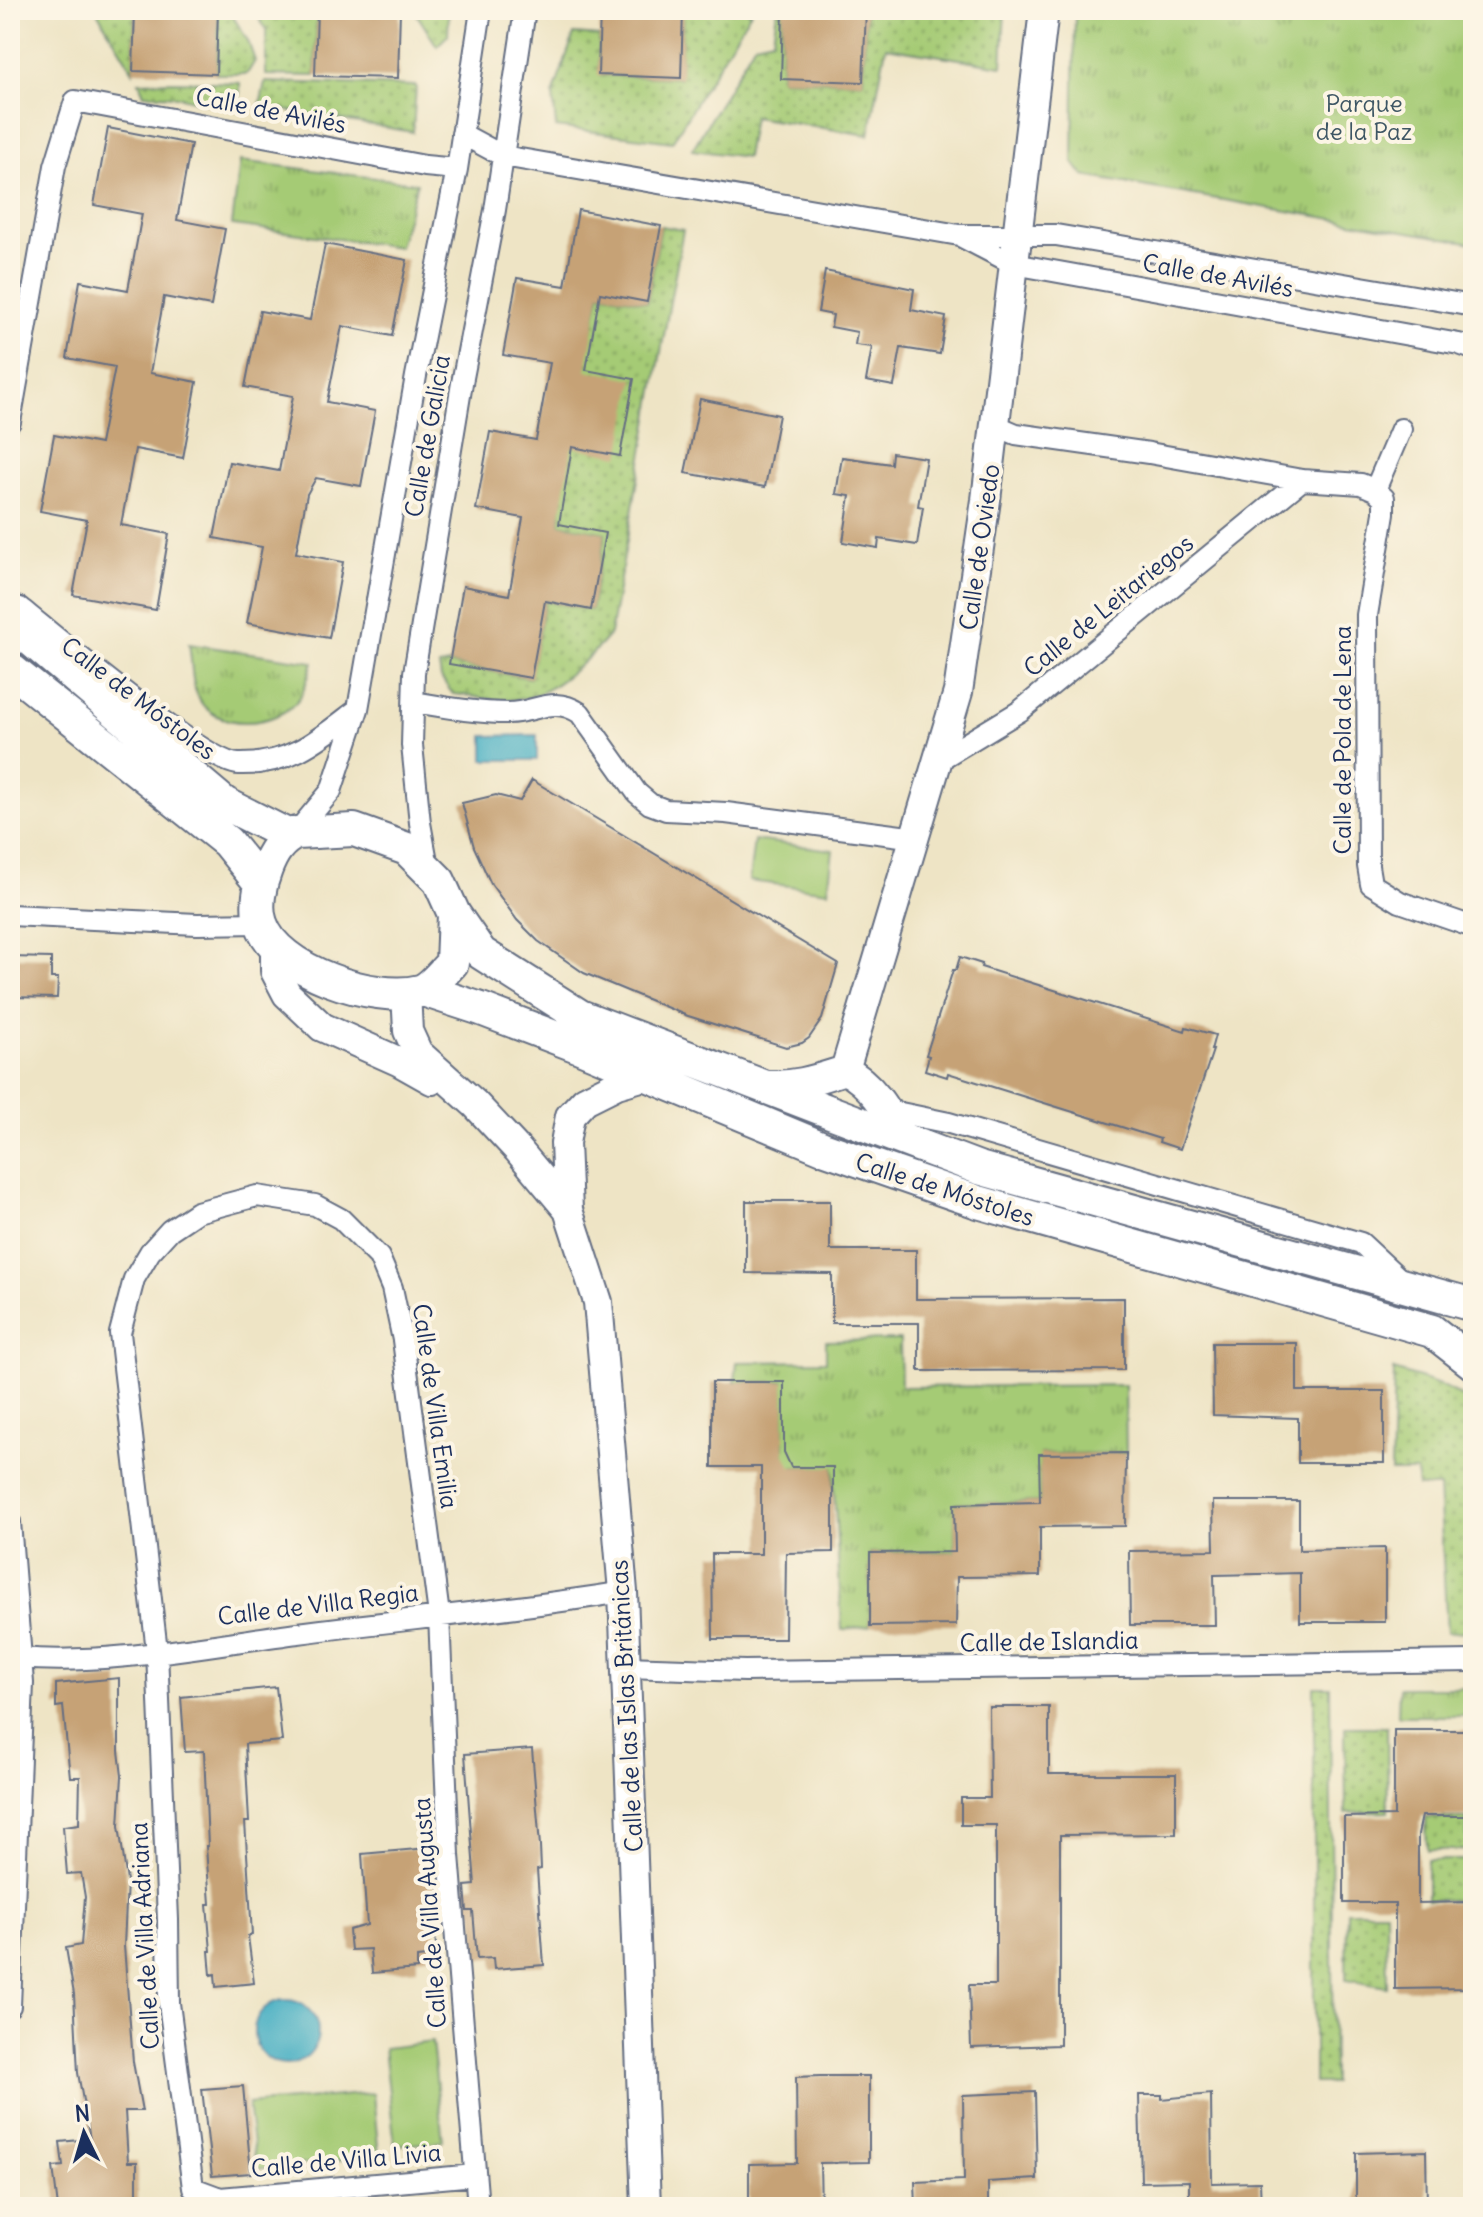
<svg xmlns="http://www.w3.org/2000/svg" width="1483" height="2217" font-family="Delius,sans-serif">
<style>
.grass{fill:url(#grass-dots);stroke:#607d6a;stroke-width:2}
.park{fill:url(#park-tufts);stroke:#607d6a;stroke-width:2}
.pitch{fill:#a5cb75;stroke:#607d6a;stroke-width:2}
.water{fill:#43adc2;stroke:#2f6e90;stroke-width:2}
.building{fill:#c6a276}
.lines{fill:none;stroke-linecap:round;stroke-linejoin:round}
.street-casing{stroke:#656e82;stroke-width:24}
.secondary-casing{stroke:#656e82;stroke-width:32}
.primary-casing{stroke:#656e82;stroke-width:36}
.street{stroke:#fff;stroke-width:20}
.secondary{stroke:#fff;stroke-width:28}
.primary{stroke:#fff;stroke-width:32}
.labels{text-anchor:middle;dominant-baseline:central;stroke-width:8;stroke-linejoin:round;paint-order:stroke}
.park-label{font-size:24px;fill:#3e5664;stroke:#fcf5e5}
.street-label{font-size:24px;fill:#1b2f5e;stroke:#fcf5e5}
</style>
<defs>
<pattern id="grass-dots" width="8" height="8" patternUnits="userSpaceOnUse" patternTransform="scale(2)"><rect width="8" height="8" fill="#a5cb75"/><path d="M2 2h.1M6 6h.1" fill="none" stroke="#86a563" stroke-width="1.8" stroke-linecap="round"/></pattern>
<pattern id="park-tufts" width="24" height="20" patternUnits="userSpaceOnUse" patternTransform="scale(2)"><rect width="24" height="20" fill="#a5cb75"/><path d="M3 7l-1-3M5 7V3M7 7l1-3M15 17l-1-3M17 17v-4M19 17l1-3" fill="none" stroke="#86a563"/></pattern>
</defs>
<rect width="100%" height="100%" fill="#fcf5e5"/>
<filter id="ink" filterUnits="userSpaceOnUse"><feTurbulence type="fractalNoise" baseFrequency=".0125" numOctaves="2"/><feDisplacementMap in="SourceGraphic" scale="16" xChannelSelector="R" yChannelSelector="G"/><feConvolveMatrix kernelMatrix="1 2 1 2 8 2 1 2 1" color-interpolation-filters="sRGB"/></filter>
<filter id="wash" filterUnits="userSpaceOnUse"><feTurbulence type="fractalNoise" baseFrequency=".006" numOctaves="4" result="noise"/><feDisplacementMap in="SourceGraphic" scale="32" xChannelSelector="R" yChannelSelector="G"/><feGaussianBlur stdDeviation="1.8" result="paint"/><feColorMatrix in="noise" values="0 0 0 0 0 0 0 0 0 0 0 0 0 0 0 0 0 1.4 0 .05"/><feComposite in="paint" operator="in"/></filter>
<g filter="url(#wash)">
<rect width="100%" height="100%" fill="#eee4c5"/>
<!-- grass -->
<path class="grass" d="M96 10H135L133 71Z
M218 10H229L248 41 255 61 247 74H216Z
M253 10H317L315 76 266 75V29Z
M414 10H449L448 35 437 46Z
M683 10H752L672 142 556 127 553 95 574 34 599 36V75L680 78Z
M777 10H783L781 79 863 82 866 10H1005L1002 66 886 47 869 135 753 117 746 157 692 150 755 43 773 39Z
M176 81 240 83V111L177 96 144 94 139 82Z
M265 82 416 86 413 132 260 106Z
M661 226 683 230 610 634C592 656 557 689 530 697 507 704 476 696 453 694L441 678 439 666 449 664 530 678 545 601 591 610 605 533 559 524 568 446 600 293 647 302Z
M1394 1370C1420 1379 1454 1385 1473 1407V1631L1447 1632 1439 1487H1418L1416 1472H1391Z
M1314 1687H1330L1333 2083H1314Z
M1345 1727H1387L1388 1812 1346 1813Z
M1426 1818H1467V1850H1427Z
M1427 1860H1467L1466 1900H1427Z
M1347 1911H1386L1387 1987 1346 1980Z"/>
<!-- park -->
<path class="park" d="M1075 10H1473V243L1084 176 1073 162Z
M240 161 417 183 399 247 232 225Z
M189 644 313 662C309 673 306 687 300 697 279 729 210 733 196 693 191 679 192 660 189 644Z
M900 1340 901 1387 1125 1385 1126 1453 1040 1454V1502L955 1504V1552L870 1553V1626L842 1630 833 1468 784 1467 783 1382H735L737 1362 826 1361V1341Z
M1399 1688H1465V1716H1398Z"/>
<!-- pitch -->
<path class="pitch" d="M754 840 833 850 828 891 749 881Z
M432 2042 443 2141 395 2146 384 2048Z
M373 2093 379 2157 256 2169 248 2104Z"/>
<!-- water -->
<path class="water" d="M537 735V760H484V736Z
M254 2032a32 32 0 1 1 64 0a32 32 0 1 1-64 0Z"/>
<g id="blocks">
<!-- building -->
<path class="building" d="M135 10H218L216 74 133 71Z
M317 10H400L398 78 315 76Z
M600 10H683L681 78 598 75Z
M783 10H866L863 82 781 79Z
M108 128 191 144 177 220 225 229 211 306 164 297 150 373 197 382 183 458 135 449 121 525 169 534 156 610 73 595 87 520 40 511 54 435 100 444 115 367 67 358 80 281 128 290 142 214 94 205Z
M578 210 661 226 647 302 600 293 586 370 634 379 620 456 572 447 559 524 605 533 591 610 545 601 531 678 449 664 463 586 509 595 523 518 476 509 490 432 536 440 550 363 503 355 517 278 565 286Z
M325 244 407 260 392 336 342 326 327 402 375 411 361 486 316 478 307 494 296 553 343 562 329 638 247 623 262 547 214 538 229 462 279 471 293 396 245 387 260 311 310 320Z
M825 271 914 289 911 310 946 317 940 354 901 348 894 386 866 381 872 347 855 345 857 332 831 327 833 315 818 312Z
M700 399 779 415 765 487 685 473Z
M892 453 926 458 918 506 923 507 917 545 879 539 878 548 843 542 850 496 836 494 842 457 891 464Z
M532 780 838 964 822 1019 809 1038 802 1043 786 1047 685 1015 584 973 538 941 517 920 491 884 474 847 462 803 496 795 520 801Z
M10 957 51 958V978H58L57 998 10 997Z
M960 957 982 964 981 967 1185 1031 1186 1027 1215 1035 1211 1050H1213L1180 1149 1159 1142 1160 1139 948 1073 947 1077 925 1070 929 1056 926 1055 953 970H956Z
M746 1201H830V1250H916V1299L1124 1298V1370L919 1371V1323H832V1274L746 1273Z
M1212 1343H1297V1391H1384V1463H1298V1418L1213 1415Z
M712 1382H784V1452L791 1467H833V1552L786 1553 785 1639H713L712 1554H761V1467H712Z
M1126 1453 1125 1526 1040 1527V1576L957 1577 956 1625 870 1626V1553L955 1552 954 1504 1040 1502 1039 1454Z
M1213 1501H1299V1550L1385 1548V1622H1300V1573L1214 1575 1215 1625H1130L1129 1551 1214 1550Z
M119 1678V1751L122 1776 119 1826 127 1881 124 1946 133 2062 142 2111H125L128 2162H137V2207H58L53 2167 63 2166 60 2142 90 2139 78 2073 74 1994 66 1948 81 1945 85 1897 81 1873 67 1874 63 1826 79 1824 80 1777H70L63 1706 56 1707V1684Z
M276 1687 282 1741 245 1744 249 1822H245L252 1935 248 1936 254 1983 216 1987 215 1974 211 1975 209 1951H211L207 1904H210L206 1846H208L204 1751 185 1752 181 1697Z
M989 1707H1049V1774H1176V1834L1060 1835V2045L971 2048 969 1985H996V1825H961V1798H990Z
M1394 1730H1468V1816H1422L1418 1834V1903L1468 1902V1988L1395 1989V1903H1344V1817L1394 1816Z
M532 1749 540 1846 541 1869 537 1870 544 1965 494 1969 493 1958 477 1959 473 1911H467L465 1886 475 1885 465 1754Z
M428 1848 432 1887H439L441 1913H433L437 1956 417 1958V1969L372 1973 370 1949 351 1950 349 1930 367 1925 362 1854Z
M820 2076H869V2162L820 2163 821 2207H749V2164L797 2163 796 2077Z
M243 2086 251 2173 212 2176 202 2089Z
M1035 2092 1037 2179 988 2182V2207H916L915 2182 964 2180 963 2095Z
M1211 2094 1212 2183 1260 2182 1261 2207H1189V2181L1141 2182 1139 2095H1162V2099Z
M1426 2151 1427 2207H1356V2153Z"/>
</g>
</g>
<g filter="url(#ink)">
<use href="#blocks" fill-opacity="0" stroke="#656e82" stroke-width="2"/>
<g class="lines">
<defs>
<path id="street" d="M462 134 503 156 959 235H1056L1473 306
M962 237 1014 264 1459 344 1473 349
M10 422 55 166 75 101 425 166 457 169
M995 425 1016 434 1149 453 1302 480 1361 484 1375 490 1384 498V513L1367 615 1368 866 1371 884 1400 902 1473 927
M1375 490 1401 429
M10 605 20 608C55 636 205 764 239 764 291 765 319 739 358 709
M414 702C444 707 476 713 508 713 536 713 552 695 580 713L637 793 650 804 666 810 726 813 916 838
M939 760 1020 711 1302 480
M296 833 331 791 358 709 416 376 457 169 481 10
M428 867 420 823 412 745 414 673 462 383 495 210 525 10
M10 915 197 924 261 923
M886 1110 949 1123 1361 1243 1403 1282
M10 1522 23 1683 10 2006
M20 1658C107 1666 211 1644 298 1633 406 1619 515 1610 623 1592
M626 1667 745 1671 1473 1661
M475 2175 220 2198 193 2188 169 2003 168 1920 157 1651 120 1333 134 1279 150 1252 170 1230 197 1212 257 1196 315 1205 341 1219 379 1257 392 1288 403 1340 439 1615 449 1855 478 2207"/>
<path id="secondary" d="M275 945V971L287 994 322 1027 400 1062 432 1080
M406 992 408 1031 418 1053 475 1104 518 1150 568 1210
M845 1070 958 692 986 500 1044 10
M766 1085C798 1086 816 1079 845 1070 874 1085 888 1113 904 1140
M646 2207 623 1592 598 1302 568 1210 565 1143 570 1116 585 1100 617 1084 648 1075"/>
<path id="primary" d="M10 622 224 803 289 836
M10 669 227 842 260 883
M354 830 407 849 439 881 454 914 452 963C444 971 431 988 420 991 375 1003 276 971 261 923 255 907 260 884 266 869 272 853 280 840 296 833Z
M454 914 481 953 580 1016 833 1113 979 1168 1473 1305
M423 990 481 1009 575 1045 823 1148 978 1202 1432 1331 1473 1363"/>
</defs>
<!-- street casing -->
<use href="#street" class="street-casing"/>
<!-- secondary casing -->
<use href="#secondary" class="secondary-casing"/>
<!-- primary casing -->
<use href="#primary" class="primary-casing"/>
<!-- street -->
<use href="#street" class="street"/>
<!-- secondary -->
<use href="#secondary" class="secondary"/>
<!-- primary -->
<use href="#primary" class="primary"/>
</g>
</g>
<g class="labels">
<!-- park labels -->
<g class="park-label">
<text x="1364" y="103">Parque<tspan x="1364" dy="28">de la Paz</tspan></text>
</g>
<!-- street labels -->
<g class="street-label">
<text transform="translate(271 110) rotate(11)">Calle de Avilés</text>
<text transform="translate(1218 275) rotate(10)">Calle de Avilés</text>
<text transform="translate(427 436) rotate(-80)">Calle de Galicia</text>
<text transform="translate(979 547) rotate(-82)">Calle de Oviedo</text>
<text transform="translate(1108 605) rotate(-39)">Calle de Leitariegos</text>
<text transform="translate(139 698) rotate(37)">Calle de Móstoles</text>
<text transform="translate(1342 740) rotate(-90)">Calle de Pola de Lena</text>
<text transform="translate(945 1189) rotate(18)">Calle de Móstoles</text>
<text transform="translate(436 1406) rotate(82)">Calle de Villa Emilia</text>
<text transform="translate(318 1604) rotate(-7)">Calle de Villa Regia</text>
<text transform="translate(1049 1641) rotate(-1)">Calle de Islandia</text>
<text transform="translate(626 1706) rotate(-93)">Calle de las Islas Británicas</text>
<text transform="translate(429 1913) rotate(-94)">Calle de Villa Augusta</text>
<text transform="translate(144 1936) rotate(-93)">Calle de Villa Adriana</text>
<text transform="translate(346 2160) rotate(-5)">Calle de Villa Livia</text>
</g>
</g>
<!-- margin -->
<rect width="1483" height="2217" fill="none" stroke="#fcf5e5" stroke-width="40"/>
<!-- north arrow -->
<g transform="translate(84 2133) rotate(355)" stroke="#fcf5e5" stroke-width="6" paint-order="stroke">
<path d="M0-6L14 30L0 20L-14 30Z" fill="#1b2f5e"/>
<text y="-12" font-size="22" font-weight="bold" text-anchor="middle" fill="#1b2f5e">N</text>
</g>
</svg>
